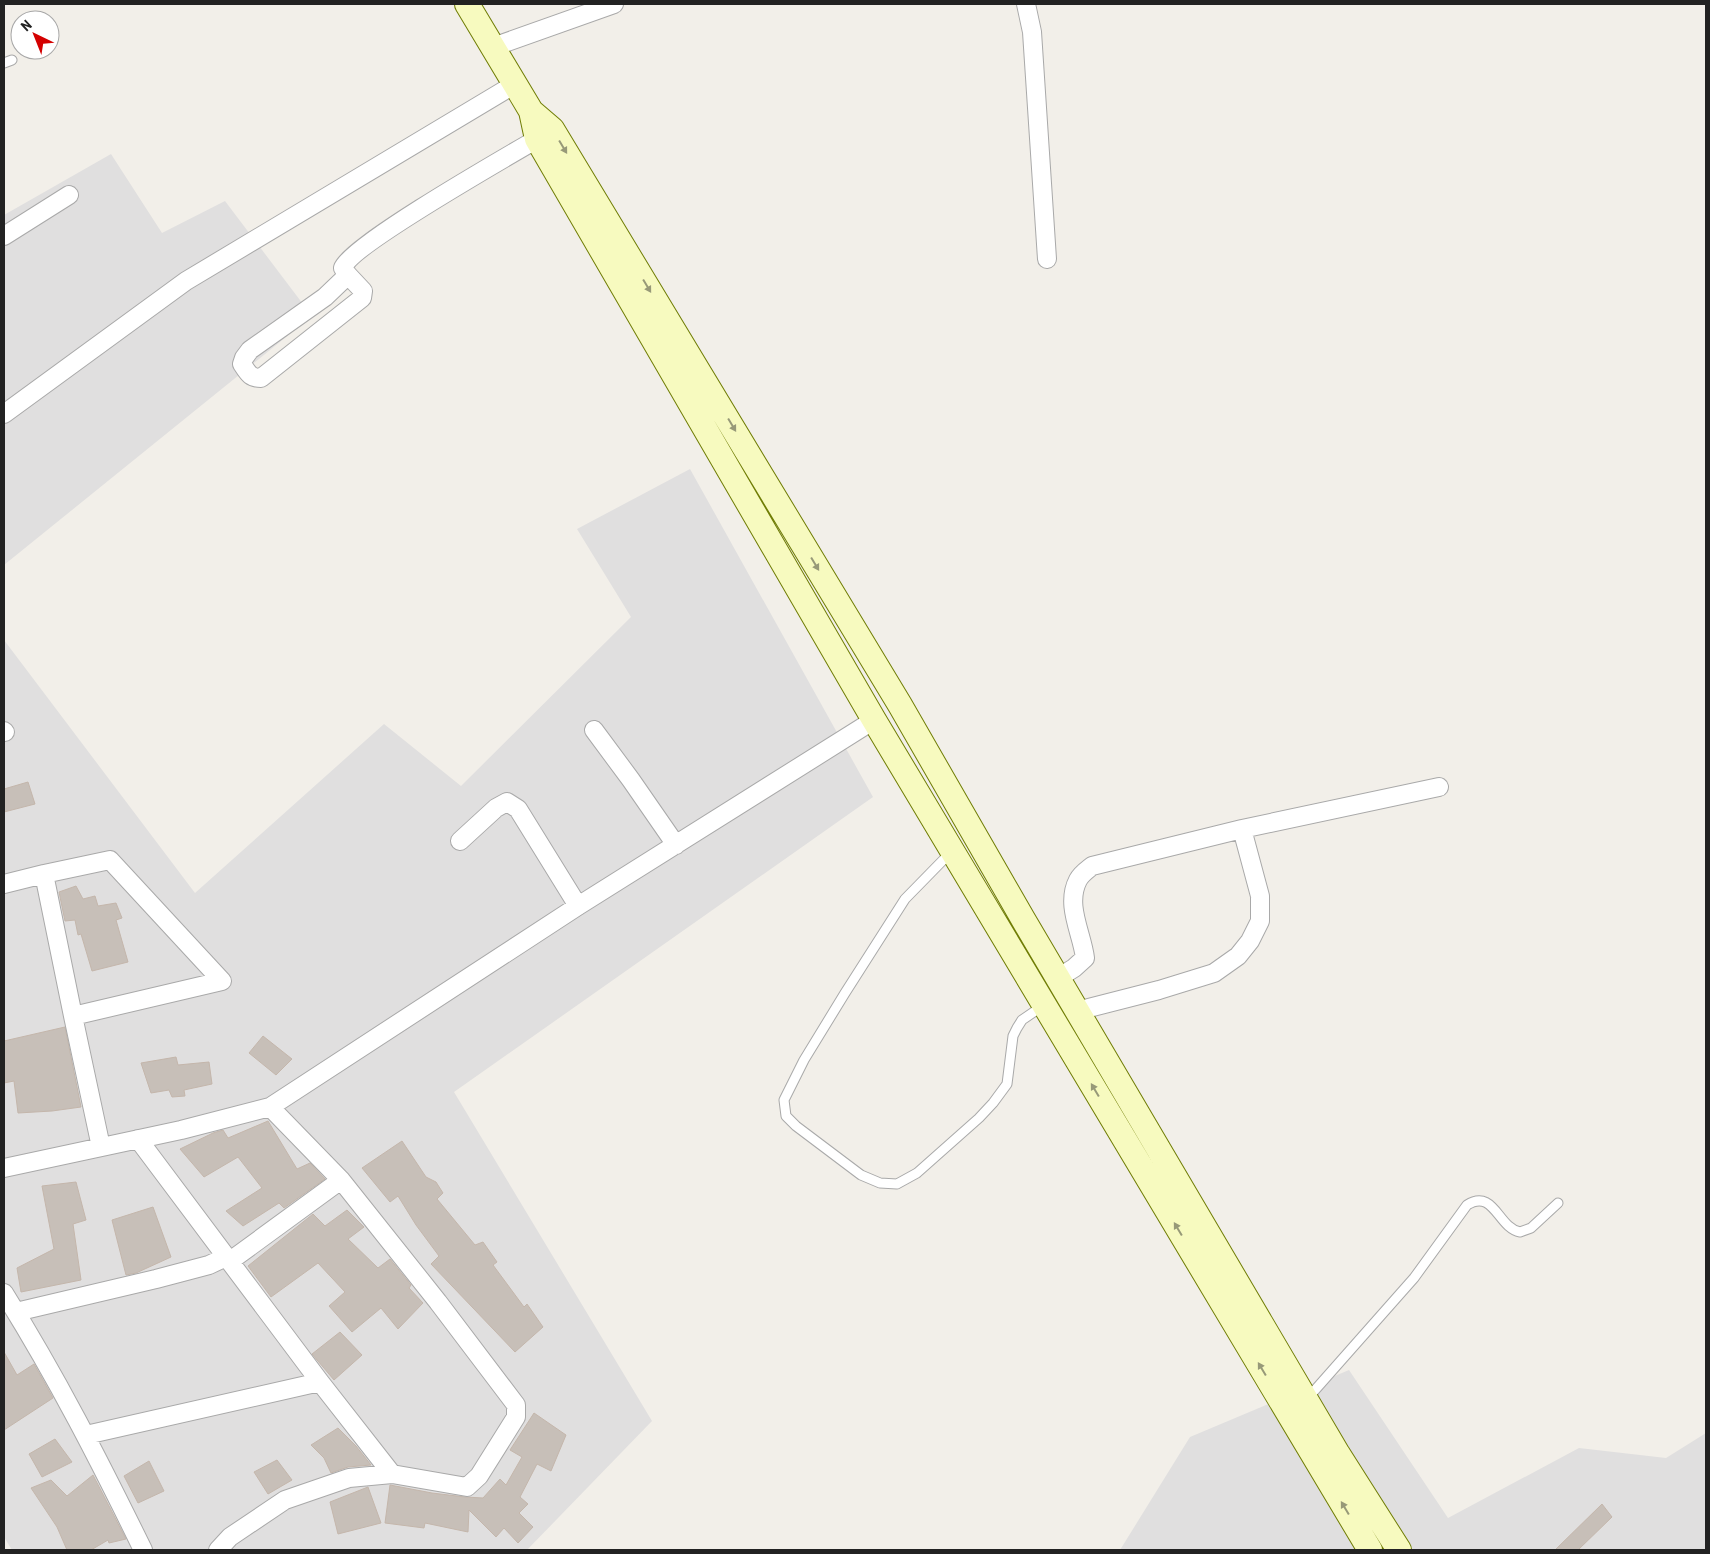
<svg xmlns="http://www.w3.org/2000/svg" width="1710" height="1554" font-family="'Roboto Condensed',sans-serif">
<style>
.residential{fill:#e0dfdf}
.building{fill:#c7bfb8;stroke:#c4b6ab}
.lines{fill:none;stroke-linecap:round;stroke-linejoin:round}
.lane-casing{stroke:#a9a9a9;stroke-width:11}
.street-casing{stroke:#a9a9a9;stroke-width:20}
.secondary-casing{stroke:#707d05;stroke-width:26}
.lane{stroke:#fff;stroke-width:9}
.street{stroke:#fff;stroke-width:18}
.secondary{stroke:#f7fabf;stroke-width:24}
.oneway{fill:#979978}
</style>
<rect width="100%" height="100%" fill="#f2efe9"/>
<!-- residential -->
<path class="residential" d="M111 154 162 233 225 201 312 316 4 565V215Z
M690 469 873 797 454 1092 652 1421 527 1550H12L4 1537V640L195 893 384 724 461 786 631 617 577 529Z
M1349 1370 1448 1518 1579 1448 1666 1458 1706 1433V1550H1120L1190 1437Z"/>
<!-- building -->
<path class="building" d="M28 782 35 804 4 812V789Z
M76 886 83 899 95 896 98 906 116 903 122 918 116 920 128 962 92 971 81 934 78 935 75 920 65 921 59 892Z
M65 1027 81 1107 52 1111 18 1113 14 1081 4 1083V1041Z
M263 1036 292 1059 276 1075 249 1053Z
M176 1057 178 1065 209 1062 212 1084 184 1090 185 1096 172 1097 169 1090 151 1093 141 1063Z
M268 1121 297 1169 310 1163 325 1179 284 1208 279 1203 243 1226 226 1211 262 1188 238 1157 204 1177 180 1149 213 1133 223 1130 228 1138Z
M402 1141 426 1177 436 1182 443 1193 437 1199 475 1245 483 1242 497 1262 493 1265 524 1307 527 1304 543 1327 515 1352 431 1264 439 1256 416 1225 398 1196 390 1202 362 1168Z
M76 1182 86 1220 73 1224 81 1280 21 1292 17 1268 54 1249 42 1186Z
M153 1207 171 1257 136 1273 126 1275 112 1220Z
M347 1210 364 1227 348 1239 378 1268 390 1259 411 1285 409 1288 423 1303 398 1329 381 1308 352 1332 329 1306 345 1292 318 1263 271 1297 248 1266 313 1214 325 1226Z
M340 1332 362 1355 334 1380 312 1354Z
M4 1352 17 1375 34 1364 53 1398 4 1430Z
M534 1413 566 1435 551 1471 537 1464 520 1497 528 1504 519 1513 533 1527 518 1543 504 1528 496 1537 469 1510 468 1532 425 1523 424 1528 385 1523 390 1485 432 1493 465 1497 483 1498 500 1479 506 1485 522 1457 510 1450Z
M338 1428 356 1446 371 1465 348 1467 331 1473 324 1458 311 1445Z
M55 1439 72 1462 42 1477 29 1454Z
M277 1460 292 1480 268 1494 254 1472Z
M149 1461 164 1491 138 1503 124 1476Z
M93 1475 126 1539 109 1543 108 1540 91 1550H67L57 1527 31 1488 51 1480 67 1496Z
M368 1487 381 1523 338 1534 330 1502Z
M1602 1504 1612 1517 1578 1550H1555Z"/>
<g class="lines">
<defs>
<path id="lane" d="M4 63 12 60
M952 851 905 899 845 993 804 1060 784 1100 786 1116 796 1126 861 1175 880 1183 897 1184 917 1173 979 1118 993 1103 1007 1084 1013 1036 1017 1028 1022 1020 1044 1005
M1307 1399 1414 1278 1467 1205C1494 1188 1498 1228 1520 1232L1531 1228 1558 1203"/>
<path id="street" d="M1026 4 1032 32 1047 259
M493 47 614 4
M4 236 69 195
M348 275 363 291 362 298 261 378C250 378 248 373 242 364L244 358 250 350 325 297 348 275 343 268C350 246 508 156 537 139
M4 414 186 281 515 84
M594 730 631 780 676 845
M4 731 5 732
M460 841 496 808 507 802 518 809 578 906
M44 874 110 860 222 981 73 1016
M4 884 44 874 73 1016 101 1147
M1058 978 1074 968 1085 958C1082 933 1065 905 1078 880 1081 874 1087 870 1092 866L1242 829 1439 787
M1077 1011 1159 990 1214 973 1238 956 1250 941 1260 921V896L1242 829
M138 1139 320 1382 392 1474
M4 1168 181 1130 270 1107 578 906 874 720
M230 1261 341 1180
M4 1293C56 1376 100 1462 143 1550
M16 1312 156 1279 209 1265 226 1257
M86 1435 320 1382
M218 1550 230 1537 285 1500 349 1478 392 1474 467 1487 479 1476 516 1417V1405L438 1302 341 1180 270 1107"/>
<path id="secondary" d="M467 4 531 111 552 129 900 705 1023 919 1338 1454 1399 1550
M531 111 537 139 874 720 1370 1550"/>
</defs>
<!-- lane casing -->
<use href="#lane" class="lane-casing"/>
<!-- street casing -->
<use href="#street" class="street-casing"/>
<!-- secondary casing -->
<use href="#secondary" class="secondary-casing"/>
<!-- lane -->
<use href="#lane" class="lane"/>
<!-- street -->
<use href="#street" class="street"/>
<!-- secondary -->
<use href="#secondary" class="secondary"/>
</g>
<!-- one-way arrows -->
<defs><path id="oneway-solid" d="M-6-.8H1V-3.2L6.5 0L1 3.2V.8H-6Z" transform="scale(1.25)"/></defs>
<g class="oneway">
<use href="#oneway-solid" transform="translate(563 147) rotate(59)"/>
<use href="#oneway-solid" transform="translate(647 286) rotate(59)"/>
<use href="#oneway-solid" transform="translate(732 425) rotate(59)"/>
<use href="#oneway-solid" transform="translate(815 564) rotate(59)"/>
<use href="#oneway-solid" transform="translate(1095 1090) rotate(-121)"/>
<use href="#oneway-solid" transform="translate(1178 1229) rotate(-121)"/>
<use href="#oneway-solid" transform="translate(1262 1369) rotate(-121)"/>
<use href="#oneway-solid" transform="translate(1345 1508) rotate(-121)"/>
</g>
<!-- border -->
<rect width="1710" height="1554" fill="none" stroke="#222222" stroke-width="10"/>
<!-- north arrow -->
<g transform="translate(35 35) rotate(317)"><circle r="24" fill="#ffffff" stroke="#a7a7a7"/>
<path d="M0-4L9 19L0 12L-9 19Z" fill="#d40000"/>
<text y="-8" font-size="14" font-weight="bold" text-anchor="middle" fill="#222222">N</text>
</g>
</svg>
